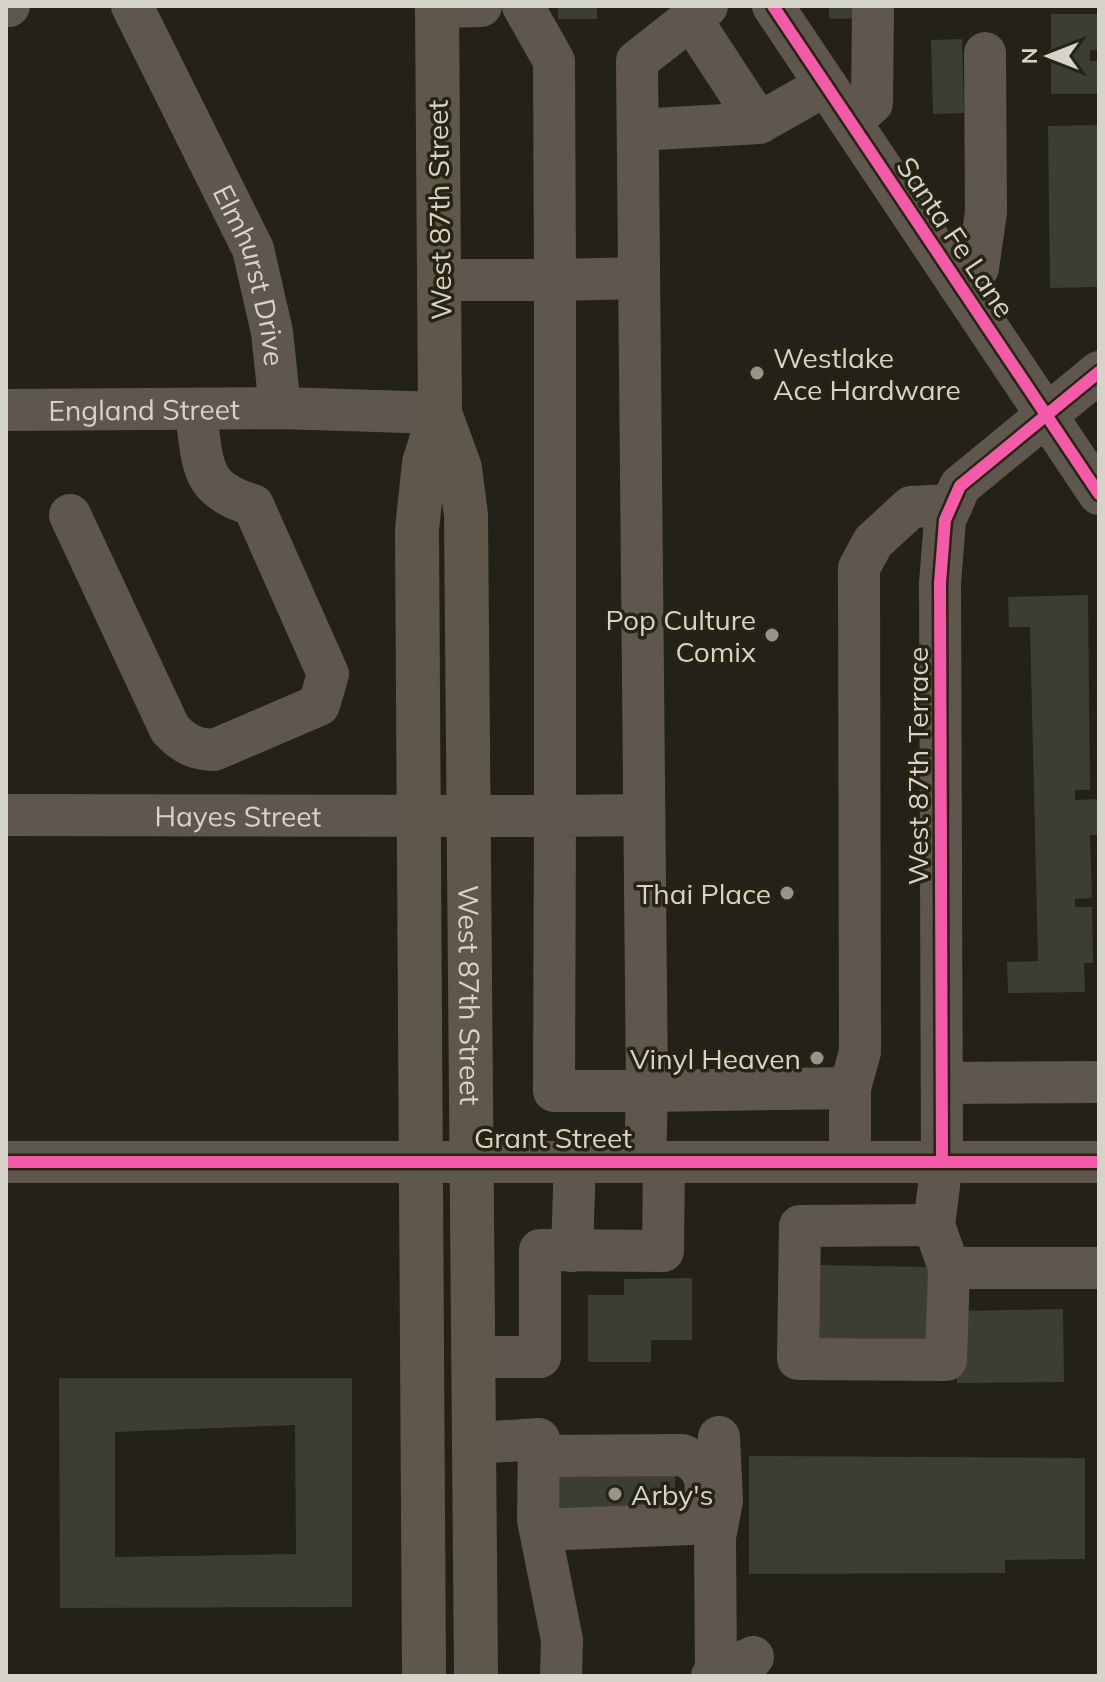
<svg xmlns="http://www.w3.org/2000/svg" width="1105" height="1682" font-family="Mulish,sans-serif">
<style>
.building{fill:#3c3e33;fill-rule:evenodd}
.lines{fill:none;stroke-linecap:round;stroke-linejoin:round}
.minor{stroke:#5f574e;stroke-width:42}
.major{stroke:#60574b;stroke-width:44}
.cycleway-casing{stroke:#282413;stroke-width:17}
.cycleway{stroke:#f35aa7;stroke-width:12}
.poi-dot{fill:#97958a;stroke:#282413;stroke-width:3}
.labels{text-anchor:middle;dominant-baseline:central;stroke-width:7;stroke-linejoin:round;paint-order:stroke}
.street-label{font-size:28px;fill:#d6d3c8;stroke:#282413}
.poi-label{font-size:28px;fill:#d6d3c8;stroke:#282413;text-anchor:end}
</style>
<rect width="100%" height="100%" fill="#232118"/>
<!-- building -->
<path class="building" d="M558 6H597V19H558Z
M829 6H861V18L829 19Z
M1051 14H1099V50H1090V61H1099V94H1051Z
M962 39 964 113 933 114 931 40Z
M1099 125V287L1050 288 1048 126Z
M1088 595 1090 790H1075V800L1099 799V835H1090L1092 898 1075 899V907H1092L1093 963H1084L1085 992 1008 993 1007 962 1038 961 1030 627H1009L1008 597Z
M818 1265 932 1267 931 1350 817 1349Z
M692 1278V1340H651V1362H588V1295H624V1279Z
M1063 1309 1064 1382 957 1383 956 1311Z
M59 1378H352V1607L60 1608ZM295 1425 296 1554 115 1557V1432Z
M749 1456 1085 1458V1559L1005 1560V1573L749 1574Z
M557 1465 675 1468V1519L555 1523Z"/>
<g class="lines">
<!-- minor -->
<g class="minor">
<path d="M6 6H9"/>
<path id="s1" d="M132 6 253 249 272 332 280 408"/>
<path d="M523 6 554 61 555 280 639 278"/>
<path d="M707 6 637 61 647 1091 850 1088V1162"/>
<path d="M773 6 1099 494"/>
<path d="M437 7 481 6"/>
<path d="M691 19 759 123"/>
<path d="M851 122 872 103 873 6"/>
<path d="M638 130 759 123 826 85"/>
<path d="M959 285 978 268 986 212 985 53"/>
<path id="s2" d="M6 410 280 408 440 413"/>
<path d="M70 515 170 729C184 744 194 749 214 750L319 705 328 674 253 505C196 489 204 460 195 409"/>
<path id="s3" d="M6 815 555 816V280H440"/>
<path d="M644 815 555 816 554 1091H647L645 1161"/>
<path d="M942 1083 1099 1082"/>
<path d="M850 1088 860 1052 859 568 873 542 911 507 952 505"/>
<path d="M6 1162H1099"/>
<path d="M934 1225 942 1162 940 583 945 520 960 486 1099 372"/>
<path d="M934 1225 949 1268 946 1360 798 1359 800 1226Z"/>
<path d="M572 1251 575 1160"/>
<path d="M949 1268H1099"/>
<path d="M474 1357H540V1250L663 1251 664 1162"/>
<path d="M475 1443 539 1439 538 1520 562 1640 561 1676"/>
<path d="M539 1456 682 1455C710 1466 709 1490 700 1516L690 1524 541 1530"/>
<path d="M716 1675 715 1537 722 1501 719 1437"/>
<path d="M712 1676 753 1657"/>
</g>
<!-- major -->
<g class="major">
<path id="s4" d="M440 413 460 468 466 515 476 1676"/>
<path d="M424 1676 417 530 424 463 440 413 437 6"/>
</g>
<defs>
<path id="cycleway" d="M773 6 1099 494
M6 1162H1099
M942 1162 940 583 945 520 960 486 1099 372"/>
</defs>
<!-- cycleway casing -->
<use href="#cycleway" class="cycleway-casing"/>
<!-- cycleway -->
<use href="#cycleway" class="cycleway"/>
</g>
<!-- markers -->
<g class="poi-dot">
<circle cx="757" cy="373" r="8"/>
<circle cx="772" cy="635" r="8"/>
<circle cx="787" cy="893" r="8"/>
<circle cx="817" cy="1058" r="8"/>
<circle cx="615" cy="1494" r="8"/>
</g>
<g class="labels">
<!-- street labels -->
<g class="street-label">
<text transform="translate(439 210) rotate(-91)">West 87th Street</text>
<text transform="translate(956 237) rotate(56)">Santa Fe Lane</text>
<text stroke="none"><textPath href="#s1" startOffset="296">Elmhurst Drive</textPath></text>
<text stroke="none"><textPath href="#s2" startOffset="138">England Street</textPath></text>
<text transform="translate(917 766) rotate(-90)">West 87th Terrace</text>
<text stroke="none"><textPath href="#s3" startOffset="232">Hayes Street</textPath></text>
<text stroke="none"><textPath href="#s4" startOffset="586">West 87th Street</textPath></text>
<text x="553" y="1137">Grant Street</text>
</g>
<!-- poi labels -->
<g class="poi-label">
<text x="773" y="357" text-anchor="start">Westlake<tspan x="773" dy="32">Ace Hardware</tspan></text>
<text x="756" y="619">Pop Culture<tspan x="756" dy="32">Comix</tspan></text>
<text x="771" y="893">Thai Place</text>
<text x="801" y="1058">Vinyl Heaven</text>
<text x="631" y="1494" text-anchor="start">Arby's</text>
</g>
</g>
<!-- border -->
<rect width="1105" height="1682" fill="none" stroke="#d6d3c8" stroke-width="16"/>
<!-- north arrow -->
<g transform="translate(1049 56) rotate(270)" stroke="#282413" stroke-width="6" paint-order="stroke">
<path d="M0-6L14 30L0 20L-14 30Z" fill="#d6d3c8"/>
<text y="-12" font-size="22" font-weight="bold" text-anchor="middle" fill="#d6d3c8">N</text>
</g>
</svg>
